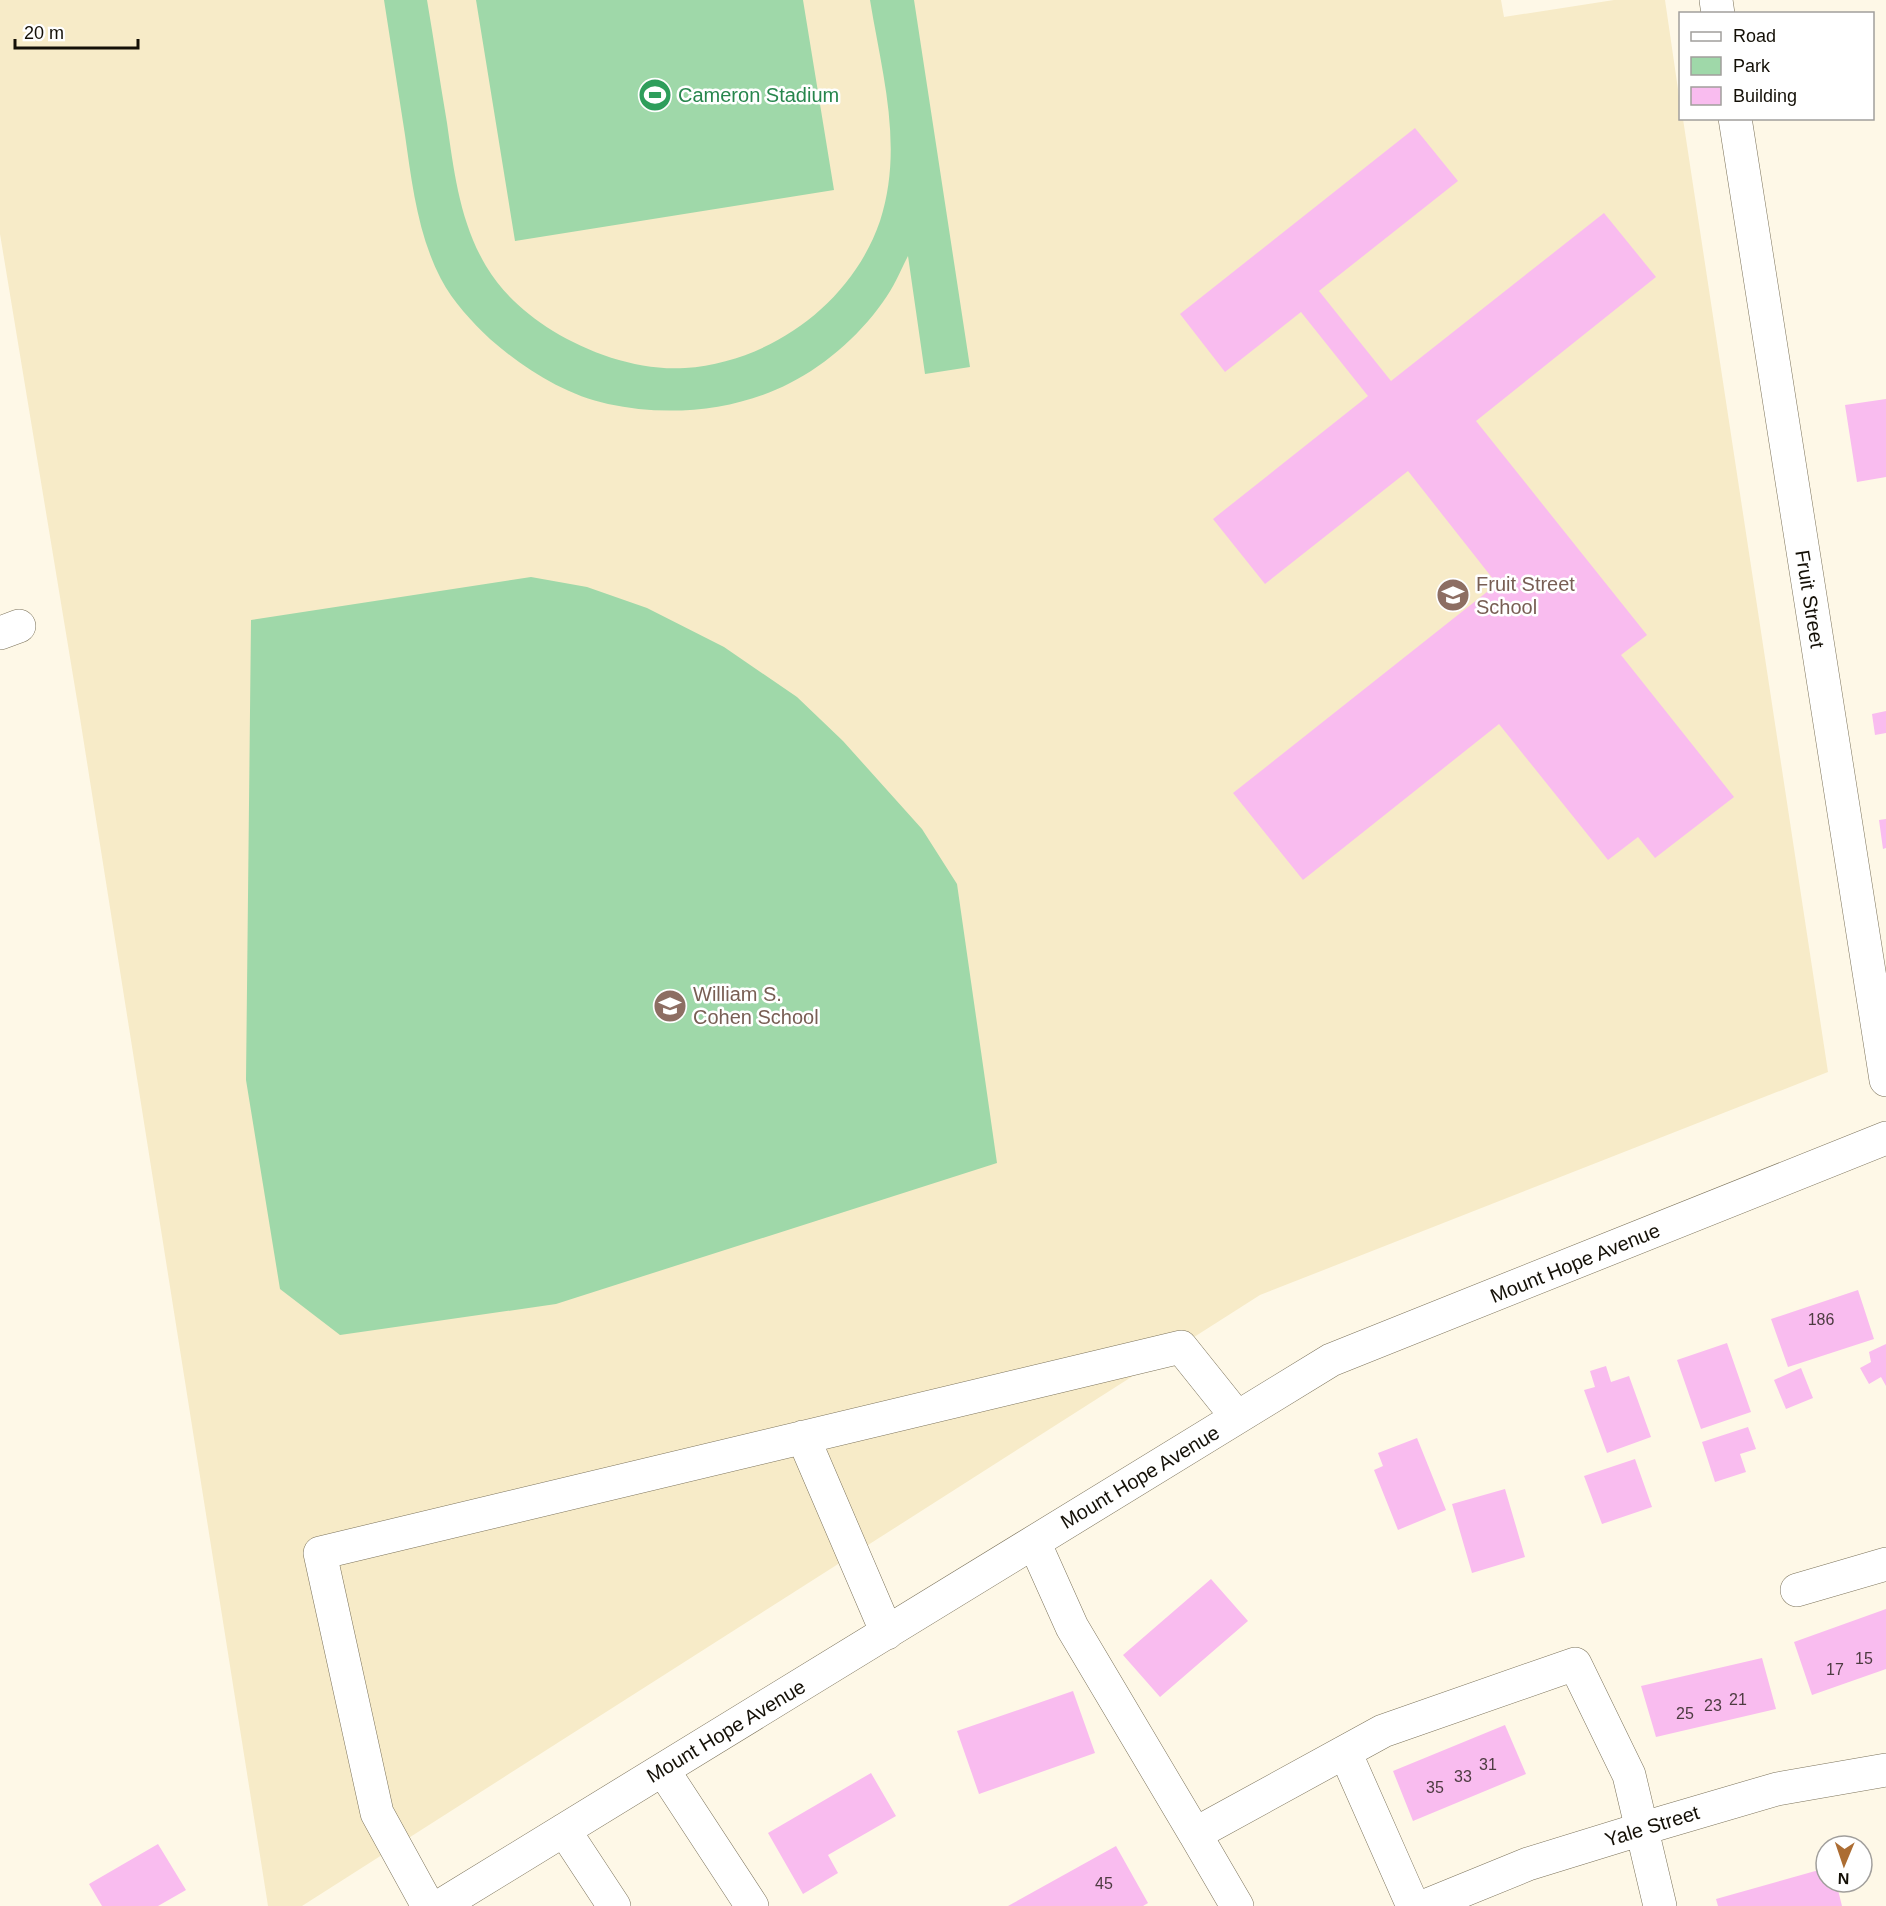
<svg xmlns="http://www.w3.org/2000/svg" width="1886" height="1906" font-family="Helvetica,sans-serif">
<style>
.built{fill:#f7ebc8}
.green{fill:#9fd8a9}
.building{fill:#f9bcef}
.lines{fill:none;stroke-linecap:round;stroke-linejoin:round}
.minor-casing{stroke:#7c735b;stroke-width:34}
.minor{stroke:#fff;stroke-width:33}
.labels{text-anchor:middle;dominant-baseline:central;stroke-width:5;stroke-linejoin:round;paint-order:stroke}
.number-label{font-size:16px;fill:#4d3b41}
.leisure-label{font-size:20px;fill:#27864d;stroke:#fff;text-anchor:start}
.education-label{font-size:20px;fill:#785e54;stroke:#fff;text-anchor:start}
.street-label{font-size:20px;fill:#141007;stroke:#fff}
</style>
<rect width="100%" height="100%" fill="#fef8e7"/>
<!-- built -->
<path class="built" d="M0 0H1501L1504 17 1614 0H1665L1680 103V118L1683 119 1828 1072 1260 1295 302 1906H268L80 718 0 234Z"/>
<!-- green -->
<path class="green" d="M384 0H427C434 41 440 82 447 123 454 172 460 222 486 266 503 294 525 313 553 331 591 354 640 371 685 368 771 362 852 303 880 221 904 147 882 74 870 0H914L970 367 925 374 908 256C901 269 896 283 887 296 864 331 828 364 790 383 736 411 668 417 608 404 565 395 523 368 490 339 472 322 453 302 441 279 418 235 412 184 405 135 398 90 391 45 384 0Z
M476 0H803L834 190 515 241Z
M531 577 587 587 647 608 724 647 797 697 843 741 922 829 957 884 997 1163 556 1304 340 1335 280 1289 246 1080 251 620Z"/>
<!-- building -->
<path class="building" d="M1415 128 1458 181 1319 291 1391 381 1604 213 1656 277 1476 421 1647 635 1621 655 1734 797 1655 858 1638 837 1608 860 1499 724 1303 880 1233 793 1497 584 1408 471 1265 584 1213 519 1368 396 1301 312 1225 372 1180 314Z
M1886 399V477L1857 482 1845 405Z
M1886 711V733L1875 735 1872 714Z
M1886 819V848L1883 849 1879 820Z
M1858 1290 1874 1339 1788 1367 1771 1319Z
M1727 1343 1751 1412 1701 1429 1677 1360Z
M1886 1344V1386L1881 1377 1869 1384 1860 1368 1871 1362 1869 1352Z
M1606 1366 1611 1382 1629 1376 1651 1437 1607 1453 1584 1390 1595 1387 1590 1371Z
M1801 1368 1813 1398 1786 1409 1774 1380Z
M1748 1427 1756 1449 1740 1454 1746 1472 1715 1482 1702 1442Z
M1417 1438 1446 1510 1398 1530 1374 1470 1383 1466 1378 1453Z
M1635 1459 1652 1507 1602 1524 1584 1476Z
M1505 1489 1525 1557 1472 1573 1452 1504Z
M1211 1579 1248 1621 1160 1697 1123 1655Z
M1886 1609V1669L1812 1695 1794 1642Z
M1762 1658 1776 1709 1656 1737 1641 1686Z
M1073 1691 1095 1753 979 1794 957 1731Z
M1505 1725 1526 1774 1413 1821 1393 1771Z
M871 1773 896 1816 828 1855 838 1873 803 1894 768 1833Z
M158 1844 186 1890 158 1906H102L89 1884Z
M1116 1846 1148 1903 1143 1906H1008Z
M1826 1868V1882H1836L1842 1906H1718L1716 1899Z"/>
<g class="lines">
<defs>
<path id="minor" d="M1716 0 1718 14
M1735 118 1886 1080
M0 633 19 626
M803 1437 887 1633
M1034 1542 1072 1627 1195 1834
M1797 1590 1886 1564
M1345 1752 1413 1906
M663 1770 752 1906
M564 1830 614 1906
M428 1906 377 1813 320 1553 1181 1347 1237 1417
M440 1906 1331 1360 1886 1138
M1237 1906 1195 1834 1383 1731 1575 1664 1629 1775 1660 1906
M1425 1906 1528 1864 1661 1823 1777 1789 1886 1770"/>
</defs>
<!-- minor casing -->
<use href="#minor" class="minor-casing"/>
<!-- minor -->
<use href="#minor" class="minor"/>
</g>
<!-- icons -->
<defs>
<symbol id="stadium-disc" viewBox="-11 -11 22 22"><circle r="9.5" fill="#2e9e5b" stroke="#fff"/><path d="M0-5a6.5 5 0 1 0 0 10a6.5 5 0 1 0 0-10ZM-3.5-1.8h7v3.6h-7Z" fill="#fff"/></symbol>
<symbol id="school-disc" viewBox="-11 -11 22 22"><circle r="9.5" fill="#8d6e63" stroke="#fff"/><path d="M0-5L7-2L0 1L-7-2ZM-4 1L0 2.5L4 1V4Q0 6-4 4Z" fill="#fff"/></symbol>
</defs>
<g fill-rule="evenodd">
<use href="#stadium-disc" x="636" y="76" width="38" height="38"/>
<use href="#school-disc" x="1434" y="576" width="38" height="38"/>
<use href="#school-disc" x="651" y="987" width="38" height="38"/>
</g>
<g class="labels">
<!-- number labels -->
<g class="number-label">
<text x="1821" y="1319">186</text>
<text x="1864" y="1658">15</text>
<text x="1835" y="1669">17</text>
<text x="1738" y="1699">21</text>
<text x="1713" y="1705">23</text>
<text x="1685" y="1713">25</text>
<text x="1488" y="1764">31</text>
<text x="1463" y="1776">33</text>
<text x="1435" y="1787">35</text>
<text x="1104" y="1883">45</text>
</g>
<!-- leisure labels -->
<g class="leisure-label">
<text x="678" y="95">Cameron Stadium</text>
</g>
<!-- education labels -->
<g class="education-label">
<text x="1476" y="584">Fruit Street<tspan x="1476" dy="23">School</tspan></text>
<text x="693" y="994">William S.<tspan x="693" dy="23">Cohen School</tspan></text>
</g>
<!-- street labels -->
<g class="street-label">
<text transform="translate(1810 599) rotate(81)">Fruit Street</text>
<text transform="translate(1575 1263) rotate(-22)">Mount Hope Avenue</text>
<text transform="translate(1140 1477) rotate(-31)">Mount Hope Avenue</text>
<text transform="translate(726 1731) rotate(-31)">Mount Hope Avenue</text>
<text transform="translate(1652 1826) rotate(-17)">Yale Street</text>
</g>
</g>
<!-- legend -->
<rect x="1679" y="12" width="195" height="108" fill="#ffffff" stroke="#a19f9c" stroke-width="1.5"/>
<rect x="1691" y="32" width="30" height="9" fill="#ffffff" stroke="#a19f9c" stroke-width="1.5"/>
<text x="1733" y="42" font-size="18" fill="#141007">Road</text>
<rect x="1691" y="57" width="30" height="18" fill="#9fd8a9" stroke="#a19f9c" stroke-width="1.5"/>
<text x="1733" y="72" font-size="18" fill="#141007">Park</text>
<rect x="1691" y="87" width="30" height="18" fill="#f9bcef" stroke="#a19f9c" stroke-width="1.5"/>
<text x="1733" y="102" font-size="18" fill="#141007">Building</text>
<!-- north arrow -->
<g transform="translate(1844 1864) rotate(182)"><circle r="28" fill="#ffffff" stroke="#a19f9c" stroke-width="1.5"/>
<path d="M0-4.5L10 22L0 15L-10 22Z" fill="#ac6d33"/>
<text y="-9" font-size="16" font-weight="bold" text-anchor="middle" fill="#141007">N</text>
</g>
<!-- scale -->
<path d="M15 39v9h123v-9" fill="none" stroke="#141007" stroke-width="3"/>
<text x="24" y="39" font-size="18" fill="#141007" stroke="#ffffff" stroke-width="4.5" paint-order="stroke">20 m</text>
</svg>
